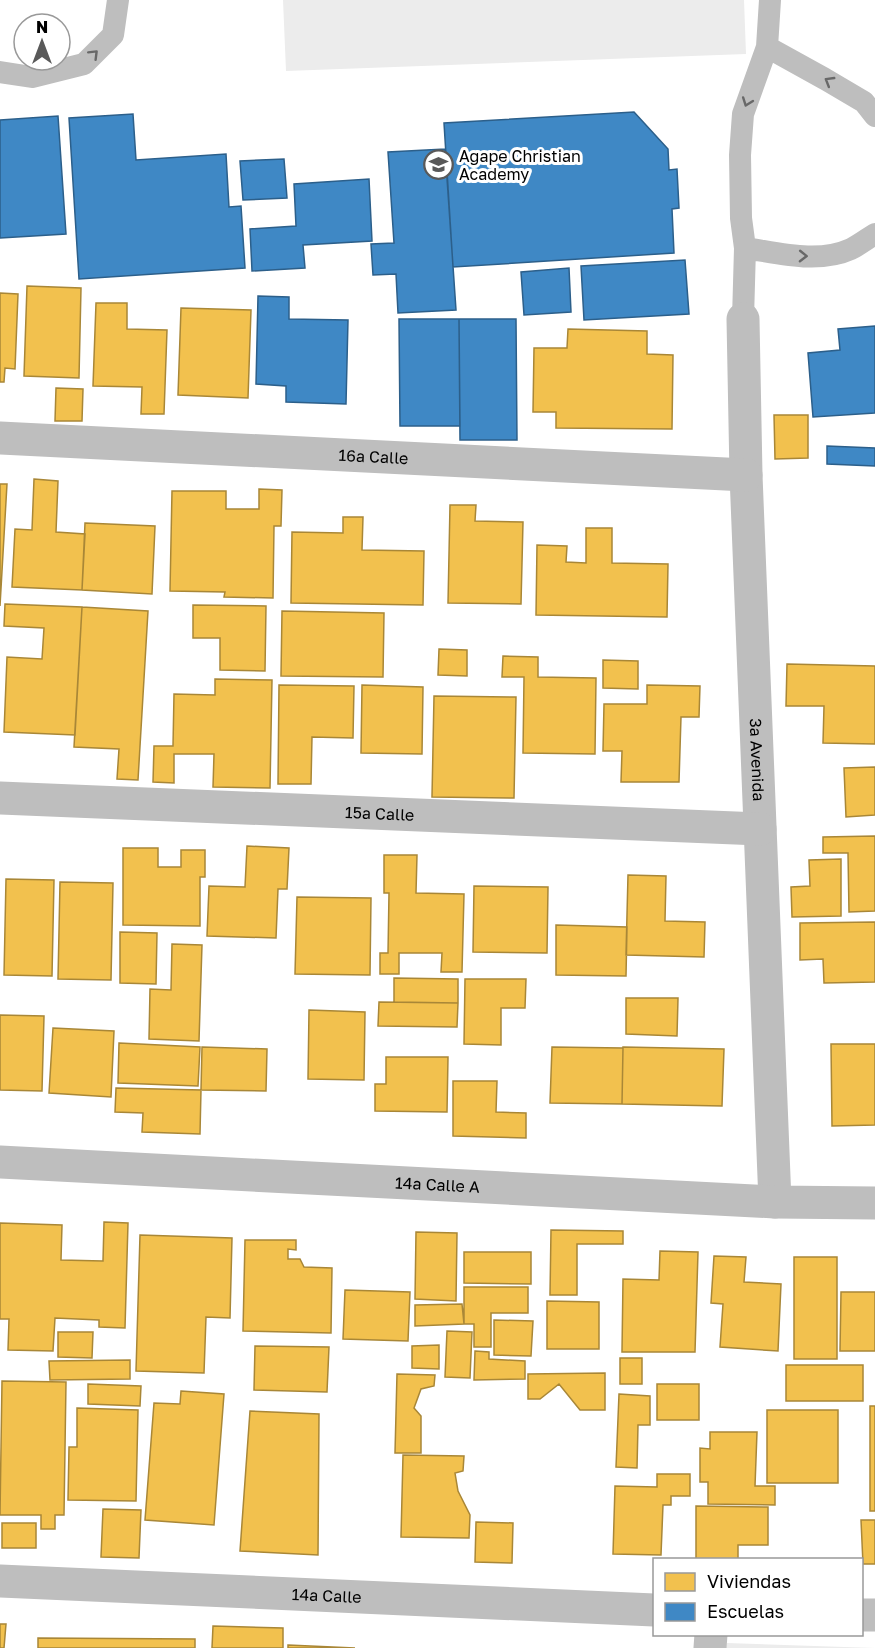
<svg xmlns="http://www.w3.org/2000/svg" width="875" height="1648" font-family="'Golos Text',sans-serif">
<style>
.green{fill:#ececec}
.homes{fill:#f2c14e;stroke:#a98737;stroke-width:1.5}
.schools{fill:#3f88c5;stroke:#2c5f8a;stroke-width:1.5}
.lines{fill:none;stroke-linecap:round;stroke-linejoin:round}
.lane{stroke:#bebebe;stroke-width:22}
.street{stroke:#bebebe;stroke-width:33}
.oneway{stroke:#686868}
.labels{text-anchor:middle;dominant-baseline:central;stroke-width:6;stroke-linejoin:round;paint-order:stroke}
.poi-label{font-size:16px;fill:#000;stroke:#fff;text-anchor:start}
.street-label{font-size:16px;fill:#000;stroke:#fff}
</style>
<rect width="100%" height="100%" fill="#fff"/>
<!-- green -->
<path class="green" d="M283 0H744L746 54 286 71Z
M727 1643 875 1648H726Z"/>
<!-- homes -->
<path class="homes" d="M27 286 81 288 79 378 24 376Z
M0 293 18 294 15 369 5 368 4 382H0Z
M96 303H127V329L167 330 164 414H141L142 387 93 386Z
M181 308 251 310 248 398 178 395Z
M568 329 647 331V354L673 355 672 429 556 428V412H533L534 348H567Z
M56 388 83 389 82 421H55Z
M774 415H808V458L775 459Z
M34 479 58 481 56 532 85 534 82 590 12 587 15 529 32 530Z
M0 484H7L0 606Z
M259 489 282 490 281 526H274L273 598 224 597 225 592 170 591 172 491H226V509H259Z
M450 505H476L475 521 523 522 521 604 448 603Z
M343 517H363L362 550 424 551 423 605 291 603 292 532 343 533Z
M85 523 155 526 152 594 82 590Z
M586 528H612V563L668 564 667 617 536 615 537 545 567 546 566 562 586 563Z
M5 604 82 607 75 735 4 732 7 657 42 659 44 628 4 626Z
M193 605 266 606 265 671 220 670V638H193Z
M82 607 148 611 138 780 117 779 119 749 74 747Z
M282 611 384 613 383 677 281 676Z
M439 649 467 650V676L438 675Z
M503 656 538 657V677L596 678 595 754 523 753 524 677H502Z
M603 660 638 661V689L603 688Z
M787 664 875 666V744L823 743 824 706H786Z
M215 679 272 680 270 788 213 787 214 754H174V783L153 782 154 746H173L174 694 215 695Z
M279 685 354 686 353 738 312 737 311 784H278Z
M362 685 423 687 422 754 361 753Z
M647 685 700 686 699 717H681L679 782H621L622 751H603L604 704H647Z
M434 696 516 697 514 798 432 797Z
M875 767V815L846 817 844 768Z
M875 836V911L849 912 848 853H823V837Z
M247 846 289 848 287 889H278L276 938 207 936 209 886 245 887Z
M123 848H158V867H181V850H205V877H200V926L123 925Z
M384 855H417L416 893 464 894 462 972H441L442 953H399V974H380V953H388L389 893H384Z
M841 859V916L792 917 791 887 810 886 809 860Z
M628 875 666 876 665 921 705 922 704 957 626 955Z
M6 879 54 880 52 976 4 975Z
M60 882 113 883 111 980 58 979Z
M474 886 548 887 547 953 473 952Z
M297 897 371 898 370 975 295 974Z
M875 922V982L824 983 823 959 800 960V923Z
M556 925 627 927 626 976 556 975Z
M120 932 157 933 156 984 120 983Z
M172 944 202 945 199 1041 149 1039 150 989 171 990Z
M394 978 458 979V1003L394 1002Z
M465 979H526L525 1008H501V1045L464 1044Z
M626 998H678L677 1036 626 1034Z
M379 1002 458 1003 457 1027 378 1026Z
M309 1010 365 1012 364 1080 308 1079Z
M0 1015 44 1016 42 1091 0 1090Z
M53 1028 114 1031 111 1097 49 1093Z
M119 1043 200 1047 198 1086 118 1083Z
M831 1044H875V1125L832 1126Z
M202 1047 267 1049 266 1091 201 1090Z
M552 1047 623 1048 622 1104 550 1103Z
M623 1047 724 1049 722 1106 622 1104Z
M386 1057H448L447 1112 375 1111V1084H386Z
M453 1081H497L496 1112 526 1113V1138L453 1136Z
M116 1088 201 1090 200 1134 142 1132 143 1113 115 1112Z
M104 1222 128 1223 125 1328 99 1327V1320L55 1318 53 1351 8 1350 9 1319H0V1223L62 1225 61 1260 103 1261Z
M551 1230 623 1231V1244H577V1295H550Z
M416 1232 457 1233 456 1301 415 1299Z
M140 1235 232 1238 230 1318 206 1317 204 1373 136 1371Z
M245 1240H296V1250L288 1249V1259H300L304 1267 332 1268 331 1333 243 1331Z
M660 1251 698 1252 695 1352H622L623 1279 659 1280Z
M464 1252H531V1284L464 1283Z
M714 1256 746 1257 744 1282 781 1284 778 1351 720 1347 723 1304 711 1303Z
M794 1257H837V1359H794Z
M464 1287H528V1313H491V1347H474V1324H464Z
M345 1290 410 1292 408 1341 343 1339Z
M841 1292H875V1351H840Z
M547 1301 599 1302V1349H547Z
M462 1304 464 1324 415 1326V1305Z
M494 1320 533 1321 531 1356 494 1355Z
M447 1331 472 1332 470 1378 445 1377Z
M58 1332H93L92 1358 58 1357Z
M439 1345V1369L412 1368V1346Z
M255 1346 329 1347 327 1392 254 1390Z
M475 1351 489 1352V1359L525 1361V1379L474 1380Z
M620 1358H642V1384H620Z
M130 1360V1379L50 1380 49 1361Z
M786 1365H863V1401H786Z
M605 1373V1410H580L559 1384 540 1399H528V1374Z
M397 1374 435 1375 434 1386 421 1389 414 1408 421 1416V1453H395Z
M2 1381 66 1382 64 1515H55V1529H41V1515H0Z
M88 1384 141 1386 140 1406 88 1404Z
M657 1384H699V1420H657Z
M181 1391 224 1394 214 1525 145 1520 154 1403 180 1404Z
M619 1394 650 1396V1425H638L637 1468 616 1467Z
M870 1406H875V1511H870Z
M77 1408 138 1410 136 1501 68 1500 69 1447H77Z
M767 1410H838V1483H767Z
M250 1411 319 1414 318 1555 240 1551Z
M710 1432H757L755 1486H775V1505L708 1504V1482H700V1448L710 1449Z
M403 1455 464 1456 463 1471 455 1473 458 1491 470 1515 469 1538 401 1537Z
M657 1474H690V1496H671V1505H663L661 1555 613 1554 615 1486 657 1487Z
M696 1506 768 1507V1545H738V1560H696Z
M103 1509 141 1510 139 1558 101 1557Z
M861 1520H875V1564H863Z
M476 1522 513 1523 512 1563 475 1562Z
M2 1523H36V1548H2Z
M0 1624H6L4 1648H0Z
M213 1626 283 1628V1648H212Z
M38 1638 195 1639V1648H38Z
M288 1645 355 1648H288Z"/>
<!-- schools -->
<path class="schools" d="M634 112 668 149 669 170 677 169 679 208 672 209 674 253 453 267 444 123Z
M133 114 136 160 226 154 229 207 241 206 245 268 79 279 69 118Z
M58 116 66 234 0 238V120Z
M445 149 456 310 398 313 396 274 373 275 371 244 394 243 388 152Z
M284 159 287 198 243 200 240 161Z
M369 179 372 241 303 245 305 268 252 271 250 229 296 226 294 184Z
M685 260 689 314 584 320 581 266Z
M569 268 571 312 524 315 521 272Z
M258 296 289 297V319L348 320 346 404 286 402V386L256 384Z
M399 319H459L460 426H400Z
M459 319H516L517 440H460Z
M875 326V413L813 417 808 353 840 350 838 329Z
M827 446 875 448V466L827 464Z"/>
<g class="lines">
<!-- lane -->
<path class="lane" d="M767 47 825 79 864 102 875 116
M0 72 32 77 84 64 113 35 118 0
M745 248C779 253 818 264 851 249 859 245 867 239 875 234
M743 319 745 248 741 218 740 155 743 114 767 47 770 0"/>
<!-- street -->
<g class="street">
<path id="s1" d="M743 319 746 475 775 1202"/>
<path id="s2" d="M0 438 746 475"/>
<path id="s3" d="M0 798 760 829"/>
<path id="s4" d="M0 1162 775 1202 875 1203"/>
<path id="s5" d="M0 1581 654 1610"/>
<path d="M862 1615H875"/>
<path d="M710 1648 711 1634"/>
</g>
</g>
<!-- one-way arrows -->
<defs><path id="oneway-chevron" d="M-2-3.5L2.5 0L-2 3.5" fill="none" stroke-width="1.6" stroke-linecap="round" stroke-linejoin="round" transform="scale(1.5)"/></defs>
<g class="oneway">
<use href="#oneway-chevron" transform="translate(94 54) rotate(-45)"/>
<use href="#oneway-chevron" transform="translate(829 81) rotate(-149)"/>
<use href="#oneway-chevron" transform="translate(747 102) rotate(110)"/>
<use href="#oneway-chevron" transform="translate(803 256) rotate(1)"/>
</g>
<!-- icons -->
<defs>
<symbol id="school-ring" viewBox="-11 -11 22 22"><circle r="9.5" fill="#fff" stroke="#595959" stroke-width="1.5"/><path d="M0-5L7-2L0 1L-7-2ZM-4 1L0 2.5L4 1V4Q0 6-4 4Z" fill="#595959"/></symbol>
</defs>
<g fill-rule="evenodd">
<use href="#school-ring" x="422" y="148" width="33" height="33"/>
</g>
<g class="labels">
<!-- poi labels -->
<g class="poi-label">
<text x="459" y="156">Agape Christian<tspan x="459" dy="18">Academy</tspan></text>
</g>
<!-- street labels -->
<g class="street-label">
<text stroke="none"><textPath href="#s2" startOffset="374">16a Calle</textPath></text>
<text stroke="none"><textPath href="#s1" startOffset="441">3a Avenida</textPath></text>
<text stroke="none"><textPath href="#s3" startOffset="380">15a Calle</textPath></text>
<text stroke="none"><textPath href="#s4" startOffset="438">14a Calle A</textPath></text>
<text stroke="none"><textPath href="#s5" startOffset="327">14a Calle</textPath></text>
</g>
</g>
<!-- legend -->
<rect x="653" y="1558" width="210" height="78" fill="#ffffff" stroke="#999999" stroke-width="1.5"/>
<rect x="665" y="1573" width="30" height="18" fill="#f2c14e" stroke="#999999" stroke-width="1.5"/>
<text x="707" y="1588" font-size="18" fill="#000000">Viviendas</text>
<rect x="665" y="1603" width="30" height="18" fill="#3f88c5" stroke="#999999" stroke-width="1.5"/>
<text x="707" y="1618" font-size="18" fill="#000000">Escuelas</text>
<!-- north arrow -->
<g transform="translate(42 42)"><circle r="28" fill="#ffffff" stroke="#999999" stroke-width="1.5"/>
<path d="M0-4.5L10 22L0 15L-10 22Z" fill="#595959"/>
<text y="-9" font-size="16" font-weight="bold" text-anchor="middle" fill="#000000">N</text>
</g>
</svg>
